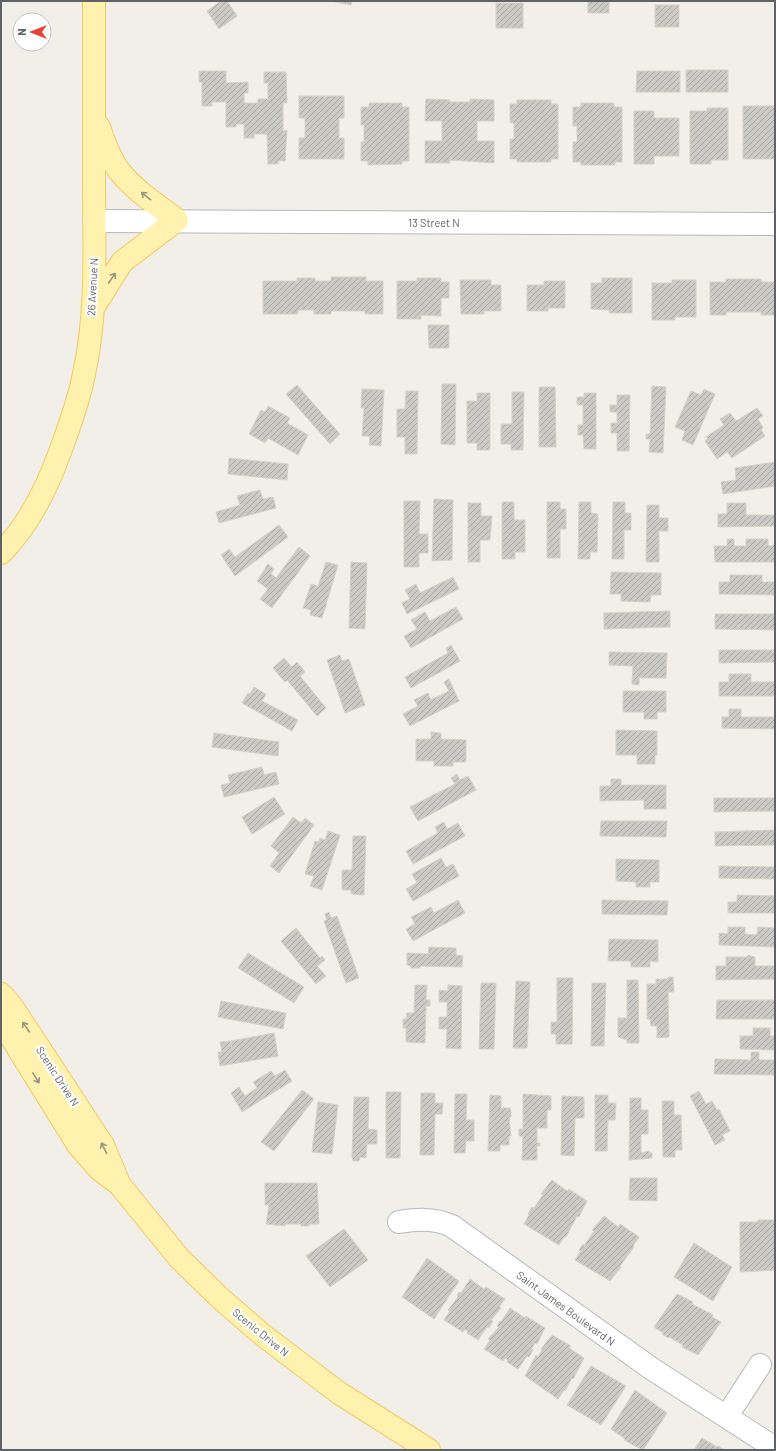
<svg xmlns="http://www.w3.org/2000/svg" width="776" height="1451" font-family="Barlow,sans-serif">
<style>
.building{fill:url(#building-hatch);stroke:#d6d1c6}
.lines{fill:none;stroke-linecap:round;stroke-linejoin:round}
.minor-casing{stroke:#b5b8bc;stroke-width:24}
.major-casing{stroke:#f2c960;stroke-width:24}
.minor{stroke:#fff;stroke-width:22}
.major{stroke:#fff2af;stroke-width:22}
.oneway{stroke:#979581}
.labels{text-anchor:middle;dominant-baseline:central;stroke-width:4;stroke-linejoin:round;paint-order:stroke}
.street-label{font-size:11px;fill:#5f6368;stroke:#fff}
</style>
<defs>
<pattern id="building-hatch" width="6" height="6" patternUnits="userSpaceOnUse"><rect width="6" height="6" fill="#cccac5"/><path d="M-1 1l2-2M0 6l6-6M5 7l2-2" fill="none" stroke="#a9a8a4"/></pattern>
</defs>
<rect width="100%" height="100%" fill="#f1efe8"/>
<!-- building -->
<path class="building" d="M221 1H227L237 16 219 29 207 11Z
M330 1H352L351 5Z
M588 1H609V13H588Z
M496 3H523V28H496Z
M655 5H679V27H655Z
M686 70H728V92H686Z
M199 71H226V83L248 82V93H244V103H258V99H268V83H264V72H286L287 103H283V131L287 130 285 161H278V164H268L267 134H254V138H244V124H236V127H226V102H212V106H202V82H199Z
M637 71H680V92H636Z
M299 96H344V118H339V138H344V159H299V138H305V118H299Z
M426 99 450 100V102H470V99L494 100V121H477V141H494V163L450 160V163H425V141H442V121H425Z
M517 100H551V104H558V159H551V162H517V159H510V139H514V123H510V104H517Z
M369 103H402V107H409V161H402V164L368 165V161H361V142H364V125H361V107H369Z
M581 103H614V107H622V162H615V165H581V162H573V142H577V126H573V107H581Z
M743 106H775V159H743Z
M707 108H728V160H711V164H690V111H707Z
M634 111H654V118H679V156H654V164H634Z
M331 277H366V281H383V314H365V311H331V314H314V310H298V314H263V281H297V278H315V281H331Z
M417 278H441V282H449V298H441V316L421 315V319H397V281H417Z
M602 278H632V313H609V310L591 309V283H602Z
M726 279H761V282H775V315H761V312H726V315H710V282H726Z
M460 280H491V285H501V311H484V314H461Z
M672 280H696V317H675V320H652V283H672Z
M544 281H565V308H548V311H527V285H544Z
M428 325H449V348H429Z
M442 384H456L455 445 441 444Z
M297 385 340 434 330 444 286 394Z
M652 386 666 387 663 453 649 452 650 439H646V434H650Z
M539 387H555L556 447H539Z
M362 389 384 390 381 446 369 445 370 436H362L364 408H361Z
M704 389 715 394 693 445 682 440 685 431 675 427 691 391 701 395Z
M406 391H418L417 454H405V437H397V409H405Z
M512 392H524L523 450H511V444H501V424H512Z
M477 393H490V450H477V443H467V401H477Z
M584 393H596V449H584L583 435H578V425H583V405H577V397H584Z
M617 395H630L629 451H617V433H611V423H617V412H610V405H617Z
M268 406 290 418 287 423 308 435 298 455 268 438 265 443 249 434 261 410 265 412Z
M757 408 763 416 758 419 763 428 761 430 765 436 732 458 727 452 717 459 705 441 708 439 706 437 724 425 720 419 730 413 736 421Z
M229 458 288 464 287 480 228 474Z
M775 462V486L723 494 721 482 736 480 735 468Z
M260 490 263 499 273 497 276 508 219 523 216 512 240 505 237 496Z
M434 499 453 500 452 560 432 561Z
M404 501H420L419 534H428V553H419V567H404Z
M502 502H514V520H525V552H515V559H502Z
M547 502H560V509H566V529H560V558H547Z
M579 502H591V513L598 514 597 552H590V559H578Z
M613 502H625V513H631V530H624V559H612Z
M468 503H481V516H492L490 540H480V562H468Z
M727 503H746V515H775V526L718 527V514H727Z
M647 505H659V518H668V531H659V562H646Z
M279 525 288 537 235 576 221 555 229 549 235 557Z
M727 539H734V546H746V539H768V546L775 545V562H715L714 546H727Z
M299 547 310 556 272 608 260 599 268 589 257 581 268 564 274 569 271 574 276 578Z
M326 562 338 565 322 618 310 615 311 610 303 608 311 584 318 586Z
M351 562 367 563 365 629 349 628Z
M611 572 661 573V595H651L650 602 621 601V594H610Z
M730 575H762V582H775V595L719 594V582H730Z
M453 577 459 589 407 614 402 603 410 599 405 590 416 584 420 593Z
M456 607 463 619 411 648 404 636 417 629 411 620 425 612 430 621Z
M670 611V627L604 629V613Z
M715 614H775V630L715 629Z
M451 645 460 661 411 688 405 677 448 653 446 648Z
M719 650H775V662L719 663Z
M609 652 667 653 666 678H639V685L632 684 633 666 609 665Z
M340 655 342 661 349 659 365 705 345 713 327 660Z
M284 658 292 667 297 662 305 672 300 676 326 708 317 716 287 680 285 682 273 668Z
M729 674H751V682H775V696H719V682H729Z
M449 679 459 701 410 726 403 714 418 706 414 700 428 693 431 700 449 691 444 682Z
M254 687 266 694 262 701 298 720 292 731 242 703 248 693 250 694Z
M623 691H666V712H657V719H644V712H623Z
M729 709H741V717H775V729L722 728V717H729Z
M616 730 657 731V755H655V764H637V755H616Z
M431 732 441 733V739L466 740V762H453V766H434V761H416V739H431Z
M214 733 279 742 278 756 212 747Z
M262 767 264 775 276 772 279 784 224 797 221 785 230 783 228 775Z
M457 774 460 780 468 776 476 790 418 821 410 807 455 784 451 778Z
M611 779H621V785H666V809H644V800L600 801V786H611Z
M274 797 285 814 252 834 242 817Z
M714 798H775V811L714 812Z
M293 817 301 823 305 818 314 825 279 873 270 866 279 853 271 846Z
M601 821H667L666 837 600 836Z
M444 822 447 829 458 823 465 836 413 864 406 851 438 833 435 827Z
M775 830V845L715 846V832Z
M328 831 340 835 322 890 310 886 314 876 305 874 315 841 319 842 320 838 325 840Z
M353 836H366L364 895 351 894V890H342V870H352Z
M441 858 446 867 453 864 459 876 413 901 406 889 417 883 412 874Z
M616 859 659 860V882H650V887H636V882L616 881Z
M719 866 775 867V879L719 878Z
M737 895 775 896V913H728V902H737Z
M458 900 465 913 413 941 406 929 415 924 411 917 431 907 434 913Z
M602 900 668 901 667 915 602 914Z
M329 912 331 918 337 916 359 978 346 983 324 921 327 920 325 914Z
M728 927H745V934L757 935 758 927 775 928V947L719 945V933L728 934Z
M296 928 320 958 322 956 325 960 317 966 326 976 316 984 281 941Z
M609 939 658 940V962L650 961V967H631V961H608Z
M429 947 456 948V955L463 956 462 967 420 966V968H411V966L407 965V953L428 954Z
M248 953 304 987 294 1003 238 968Z
M748 955 755 957V966H775V979L716 980V966H726V957H747Z
M668 977H673L674 992H668L669 1037 657 1038V1026H651L650 1019H647V984H656V979H668Z
M557 978H573L572 1044H556V1034H551V1022H557Z
M627 980H638L639 1043H627V1040L618 1037V1018H627Z
M516 981 530 982 527 1048H513Z
M481 983H496L494 1049H479Z
M592 983H606L604 1046H591Z
M415 985H427L426 1000H430V1006H426L425 1043 406 1042V1028H403V1019H406L407 1013H414Z
M448 985 462 986 461 1049 446 1048 447 1029H439V1017H447V1002H439V990L448 991Z
M717 1000H775V1019H716Z
M221 1001 286 1013 283 1029 218 1017Z
M753 1028H770V1036H775V1050L740 1049V1036H753Z
M274 1033 278 1056 220 1066 218 1052H222L220 1042 230 1041 232 1049 231 1041Z
M751 1052H759V1060H775V1075L714 1074 715 1059 751 1060Z
M285 1070 292 1081 242 1112 231 1093 239 1087 245 1096 257 1088 253 1082 271 1071 275 1076Z
M302 1090 314 1099 274 1151 261 1142Z
M699 1091 706 1104 712 1101 717 1110 719 1109 730 1131 722 1135 725 1140 715 1145 690 1096Z
M386 1092H401L400 1158H386Z
M421 1093H435V1103H443L442 1114H435L434 1155H420Z
M455 1094H467L466 1120H474V1141H466L465 1153H454Z
M523 1094 551 1096V1110H547V1128H537V1143H540V1146H537V1160H522L523 1136H519V1129H523Z
M490 1095 501 1096V1108H510L511 1111V1117H509L511 1136H509V1145H500V1151H488Z
M595 1095H608V1103H616L615 1120H608L607 1151H595Z
M562 1096 584 1097V1118H575L574 1156 561 1155Z
M354 1097H369L368 1129 377 1130V1144H367L366 1158 360 1157 359 1161H353L352 1157Z
M630 1098H641V1110H648V1134H641V1153L649 1151V1153H652V1158L629 1160Z
M662 1101H674V1115H681L682 1150H675V1157H663Z
M318 1102 338 1105 332 1154 312 1152Z
M630 1178H657V1201L629 1200Z
M552 1180 567 1191 569 1189 587 1201 579 1217 577 1216 566 1237 565 1236 559 1245 524 1224 529 1215 528 1214 532 1207 534 1208 543 1195 541 1194Z
M265 1183H317L319 1224H309V1226H301V1224H285V1226L266 1224 269 1205H265Z
M604 1216 618 1227 620 1224 639 1237 633 1246 634 1247 620 1266 621 1267 610 1281 575 1260 581 1251 579 1250 583 1244 584 1246 594 1231 592 1230Z
M758 1220H775V1270L740 1272V1222H758Z
M344 1229 368 1260 330 1287 306 1256Z
M694 1243 732 1267 713 1301 674 1277Z
M427 1258 459 1281 434 1319 402 1297Z
M470 1279 484 1289 486 1287 505 1299 499 1307 501 1308 491 1320 493 1321 489 1328 487 1327 478 1340 467 1333 468 1331 464 1329 463 1332 444 1320 450 1311 448 1310 458 1297 457 1296 459 1292 461 1293Z
M677 1294 693 1302 692 1304 713 1315 712 1317 721 1322 698 1355 682 1347 683 1345 669 1337 668 1338 662 1334 663 1333 654 1327Z
M510 1308 525 1318 526 1316 545 1328 537 1344 535 1343 531 1349 533 1350 529 1357 527 1356 518 1369 507 1362 508 1360 505 1358 503 1361 484 1349 490 1340 488 1339 499 1327 497 1326 500 1321 501 1322Z
M552 1335 571 1346 569 1348 584 1358 573 1379 572 1378 565 1391 564 1390 558 1399 525 1376 536 1355 538 1357 542 1350 541 1349Z
M591 1366 626 1386 601 1425 567 1405Z
M635 1390 667 1413 643 1450 624 1440 625 1439 611 1429Z
M702 1438 717 1447 718 1446 725 1450H694Z"/>
<g class="lines">
<defs>
<path id="minor" d="M94 221 775 224
M399 1222C418 1219 434 1218 452 1226L652 1369 775 1448
M727 1416 760 1365"/>
<path id="major" d="M93 308 122 262 177 220C158 205 135 191 120 172 110 159 104 142 99 127
M1 553C29 525 47 488 60 452 69 427 79 401 84 374 98 311 94 241 94 176 94 118 94 59 94 1
M1 994 11 1005 103 1145 118 1181
M1 1021 78 1145 100 1170 119 1184 179 1258 221 1299 264 1336 339 1393 429 1450"/>
</defs>
<!-- minor casing -->
<use href="#minor" class="minor-casing"/>
<!-- major casing -->
<use href="#major" class="major-casing"/>
<!-- minor -->
<use href="#minor" class="minor"/>
<!-- major -->
<use href="#major" class="major"/>
</g>
<!-- one-way arrows -->
<defs><path id="oneway-shaft" d="M-6 0H5M1.5-3L5.5 0L1.5 3" fill="none" stroke-width="1.6" stroke-linecap="round" stroke-linejoin="round"/></defs>
<g class="oneway">
<use href="#oneway-shaft" transform="translate(146 196) rotate(-141)"/>
<use href="#oneway-shaft" transform="translate(112 278) rotate(-56)"/>
<use href="#oneway-shaft" transform="translate(26 1027) rotate(-124)"/>
<use href="#oneway-shaft" transform="translate(36 1078) rotate(58)"/>
<use href="#oneway-shaft" transform="translate(104 1148) rotate(-117)"/>
</g>
<g class="labels">
<!-- street labels -->
<g class="street-label">
<text x="434" y="222">13 Street N</text>
<text transform="translate(92 287) rotate(-87)">26 Avenue N</text>
<text transform="translate(58 1076) rotate(57)">Scenic Drive N</text>
<text transform="translate(566 1308) rotate(36)">Saint James Boulevard N</text>
<text transform="translate(261 1332) rotate(39)">Scenic Drive N</text>
</g>
</g>
<!-- border -->
<rect width="776" height="1451" fill="none" stroke="#5f6368" stroke-width="4"/>
<!-- north arrow -->
<g transform="translate(32 32) rotate(270)"><circle r="19" fill="#ffffff" stroke="#bfc1c3"/>
<path d="M0-3L7 15L0 10L-7 15Z" fill="#ea4335"/>
<text y="-6" font-size="11" font-weight="bold" text-anchor="middle" fill="#5f6368">N</text>
</g>
</svg>
